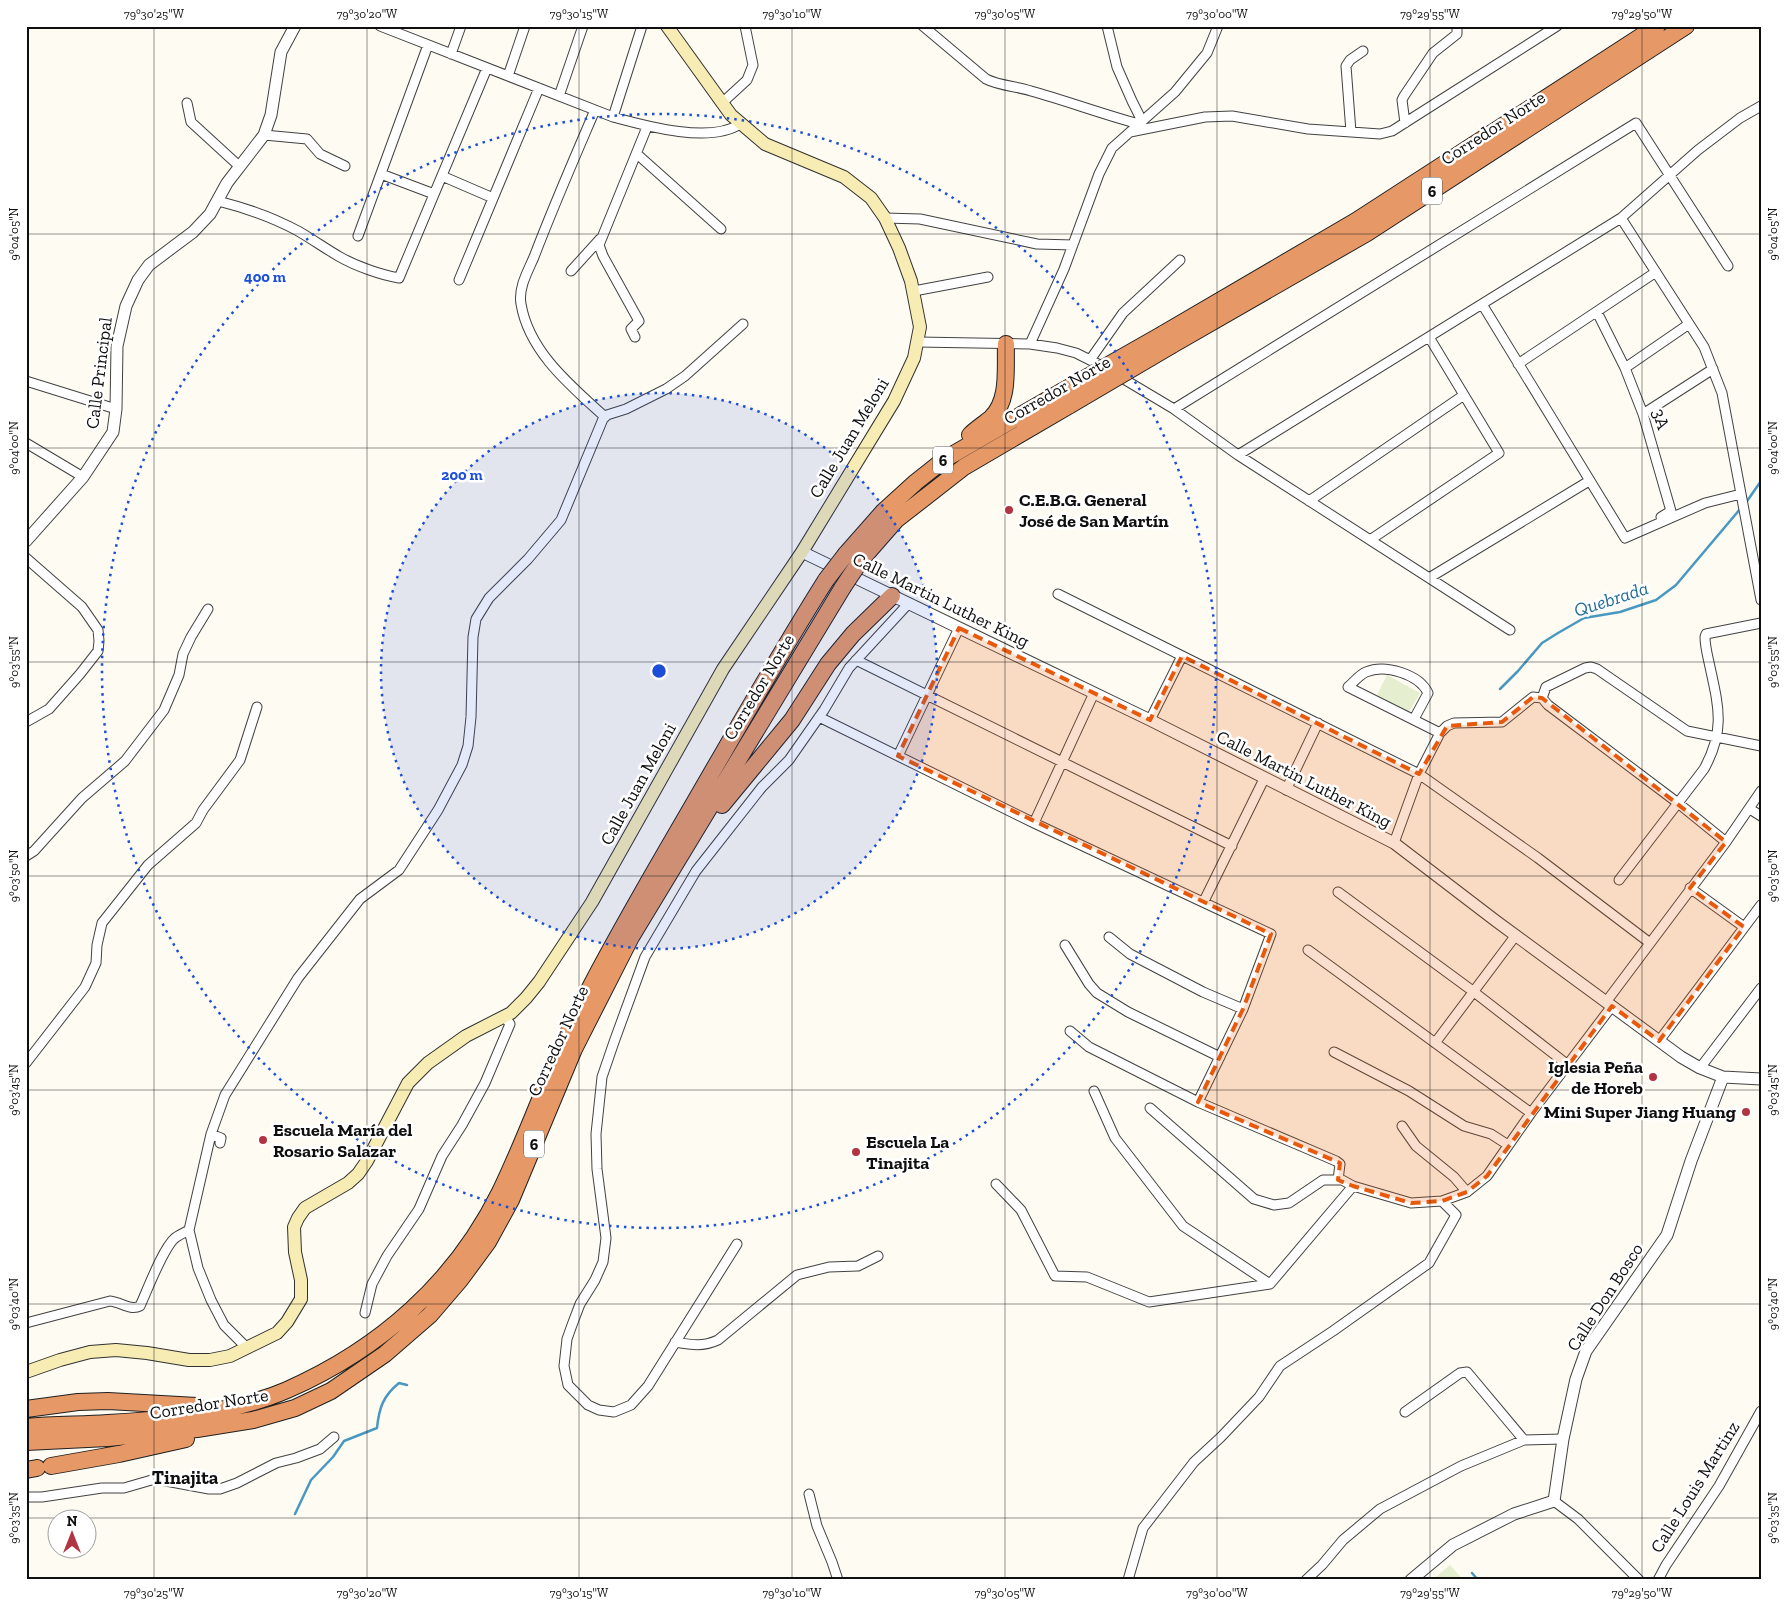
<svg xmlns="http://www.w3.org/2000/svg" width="1787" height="1606" font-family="'Zilla Slab',serif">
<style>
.pitch{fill:#e5eecf}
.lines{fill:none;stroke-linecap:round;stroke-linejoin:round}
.stream{stroke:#4998c1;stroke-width:2.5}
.minor-casing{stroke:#424242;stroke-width:11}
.tertiary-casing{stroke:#424242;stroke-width:13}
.secondary-casing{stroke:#313131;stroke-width:14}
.motorway-casing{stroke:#202020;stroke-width:18}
.minor{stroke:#fff;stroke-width:9}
.tertiary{stroke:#fff;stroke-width:11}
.secondary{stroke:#f7ecb3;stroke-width:12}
.motorway{stroke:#e69967;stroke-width:16}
.motorway-bridge-casing{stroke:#202020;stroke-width:18;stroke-linecap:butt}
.motorway-bridge{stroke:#e69967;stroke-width:16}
.marked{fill:#e8590c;fill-opacity:0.2;stroke:#e8590c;stroke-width:4;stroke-dasharray:10 6;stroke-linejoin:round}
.ticks{fill:none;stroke:#0f0f0f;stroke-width:1;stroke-opacity:0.45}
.ring{fill:none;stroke:#1d4ed8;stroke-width:2.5;stroke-dasharray:2.5 5}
.poi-dot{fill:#b23442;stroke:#fff;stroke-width:2}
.labels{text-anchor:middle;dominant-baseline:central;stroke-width:5;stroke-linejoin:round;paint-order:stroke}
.shield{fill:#fff;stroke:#575757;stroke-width:1}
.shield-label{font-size:16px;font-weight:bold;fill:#0f0f0f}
.street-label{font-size:18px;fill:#0f0f0f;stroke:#fff}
.poi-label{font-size:18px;font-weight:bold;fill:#0f0f0f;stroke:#fff;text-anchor:start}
.water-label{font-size:19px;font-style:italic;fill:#236b95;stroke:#fff}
.neighbourhood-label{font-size:19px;font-weight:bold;fill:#0f0f0f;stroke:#fff}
.centre{fill:#1d4ed8;stroke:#fff;stroke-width:2.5}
.ring-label{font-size:15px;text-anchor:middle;font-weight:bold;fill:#1d4ed8;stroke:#fff;stroke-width:5;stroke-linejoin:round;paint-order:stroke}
.neatline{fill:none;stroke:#0f0f0f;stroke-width:2}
.ticks-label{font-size:12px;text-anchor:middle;fill:#0f0f0f}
</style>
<rect width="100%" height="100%" fill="#fefbf2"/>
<!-- pitch -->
<path class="pitch" d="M1387 675 1420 693 1409 712 1377 695Z
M1450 1565 1463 1580H1432Z"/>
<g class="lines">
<!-- stream -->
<path class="stream" d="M1745 504 1761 481
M1500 689 1518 671 1542 643 1558 633 1584 618 1620 612 1656 600 1676 585 1741 508
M295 1514 311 1480 333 1457 344 1441 377 1428C379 1408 383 1396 399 1383L407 1385
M1472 1573 1478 1580"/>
<defs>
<path id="minor" d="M380 26 613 117C646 126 710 144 740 124
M923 26 986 79C1000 86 1016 86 1031 91 1067 101 1102 114 1139 124
M1107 26 1117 67 1132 101 1142 121
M451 54 461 26
M508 76 525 26
M559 96 583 26
M187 103 191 122 239 166
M722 103 747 80 753 65 745 26
M595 110C574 159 553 207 534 257 528 271 518 288 521 304 529 352 571 386 605 417
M613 117 642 26
M1405 123 1402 100 1404 96 1433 53 1457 34V26
M1130 132 1205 117 1232 116 1308 129 1380 134 1392 131 1557 26
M1351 132 1346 66 1350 60 1363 51
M264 135 307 139 320 154 345 166
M637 154 721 229
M381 174 434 194
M442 176 493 198
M218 201C246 208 272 217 298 231 312 239 326 249 340 257 356 266 381 275 399 278L487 68
M885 218 920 219 1037 244 1073 245
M1621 218 1704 347 1722 393 1761 600
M358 236 428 45
M571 271 600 239
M459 280 539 88
M914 291 988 277
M1482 304 1625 538 1705 503 1741 494
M1597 312 1625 368 1643 414 1671 511 1661 517
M635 337 631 329 639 321 603 256 599 245 647 127
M918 342 1030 344 1057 348 1076 353 1106 368
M1030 344 1064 269 1099 174 1112 148 1175 92 1207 53 1218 26
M1090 360 1123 313 1180 260
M1518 364 1656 272
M1625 368 1689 324
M1117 375 1174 409 1238 455 1510 630
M26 381 116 409
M1174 409 1636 123 1728 266
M1643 414 1713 369
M26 443 83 477
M1238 455 1621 218 1698 150 1740 118 1761 106
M1309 501 1464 395
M1370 540 1499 453 1429 337
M26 558 82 607 98 630 99 641 98 651 80 674 49 709 26 722
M1429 578 1589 481
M1058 594 1419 774 1538 858 1650 943
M856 660 1232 846
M1542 698 1546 687 1585 668 1591 667 1597 669 1687 731 1761 746
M819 717 1034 823 1271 934 1243 1009 1198 1102
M1414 719 1428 693C1419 674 1385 664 1366 672 1359 675 1354 682 1348 687L1440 733
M1150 720 1182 656
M898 756 959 628
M1286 790 1318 723
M1750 809 1761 816
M1034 823 1094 693
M1394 843 1419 774 1440 733 1447 726 1454 723 1502 722 1533 697 1542 698 1548 705 1678 803 1726 842
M26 856 34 851 82 798 125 761 164 710 179 675 183 654 191 637 208 609
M1619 880 1704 769C1725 731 1719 708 1710 667 1708 657 1705 647 1705 637L1706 634 1761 623
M1690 888 1744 927
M1338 892 1474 992 1568 1065
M1204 901 1264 779
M1109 937 1130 954 1203 992 1243 1009
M1065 945 1089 984 1097 993 1128 1012 1220 1057
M1308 950 1531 1113
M1606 1002 1726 842 1761 791
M1070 1031 1089 1047 1198 1102 1336 1161 1340 1164 1338 1180
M1659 1041 1761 905
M1435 1043 1516 935
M1334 1052 1409 1091 1464 1126 1491 1134 1508 1145
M26 1063 85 987 96 963 97 945 102 923 148 865 196 823 203 810 240 760 257 707
M1700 1068 1761 988
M1094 1091 1115 1138 1183 1226 1270 1284
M1150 1108 1254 1199 1274 1205 1289 1203 1323 1180H1342L1353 1186 1411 1203 1442 1201 1467 1192 1487 1176 1531 1113 1612 1006
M1402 1126 1416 1146 1454 1177 1467 1192
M211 1134 221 1138 220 1143
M996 1184 1021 1210 1055 1276 1087 1277 1149 1302 1270 1284 1353 1186
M737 1244 648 1386 631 1405 614 1412 599 1410 588 1405 568 1385 564 1366 567 1339 572 1325 580 1304 595 1280 603 1262 606 1238 597 1169 596 1134 602 1077 614 1042 645 957 696 871 762 787 789 760 824 710 849 668 909 603
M365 1313 372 1284 387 1256 419 1209 442 1156 462 1125 485 1083 510 1024 504 1016
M26 1323 110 1301C121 1302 130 1311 140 1306 147 1291 163 1248 175 1238 179 1235 184 1233 189 1230
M675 1342C692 1345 703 1347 718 1340L797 1275 829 1267 858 1266 878 1256
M247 1348 224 1325 211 1300 198 1268 189 1230 211 1134 225 1095 298 978 360 899 399 870 438 810 462 765 468 746 471 717 473 637 476 619 489 598 528 559 561 520 603 419 607 415 626 409 666 389 685 376 743 324
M1405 1412 1460 1373 1467 1372 1524 1440
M809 1494 817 1526 832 1562 838 1580
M26 1497H42L102 1488H124L155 1479 209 1489H220L237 1483 276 1463 296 1458 320 1449 334 1437
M1554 1501 1578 1519 1639 1580
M1128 1580 1143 1528 1194 1462 1221 1437 1259 1397 1280 1366 1333 1331 1429 1263 1456 1215 1442 1201
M1306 1580 1322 1565 1343 1540 1380 1509 1461 1466 1524 1440 1563 1439
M1658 1580 1666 1565 1719 1486 1761 1411"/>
<path id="tertiary" d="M26 541 83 477 113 432 116 409 117 346 126 306 138 280 149 265 193 232 210 214 227 183 264 135 271 115 281 52 295 26
M802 552 1150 720 1394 843 1496 921 1681 1057 1700 1068 1723 1077 1761 1079
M1411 1580 1453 1545 1514 1514 1554 1501 1563 1439 1576 1379 1586 1351 1667 1235 1691 1161 1723 1077"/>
<path id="secondary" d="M26 1372 60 1360 90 1352 116 1350 147 1353 189 1360H210L230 1356 277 1333 287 1322 301 1299V1280L295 1252 294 1227 298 1218 305 1208 348 1183 358 1174 367 1161 408 1083 428 1063 466 1036 511 1013 526 998 539 982 592 902 723 669 802 552 894 401 914 358 920 327 911 281 899 248 885 218 871 198 844 177 765 144 731 115 667 26"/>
<path id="motorway" d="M1163 334 1356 221 1657 26
M1172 345 1367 233 1686 26
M970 435C976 429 984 424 991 418 1010 400 1005 368 1006 344
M846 554 883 512 916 482 945 459 1061 392
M861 560 896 520 964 467 1070 405
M722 805 792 720 828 664 853 634 892 596
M26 1409 78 1402 108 1401 197 1406
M26 1427C54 1424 81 1425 108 1423 166 1420 234 1413 287 1390 380 1349 455 1283 500 1192 533 1124 556 1051 592 984 627 917 666 852 704 786 744 717 783 648 826 580
M26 1442 108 1438 197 1429 253 1420 295 1408 331 1391 385 1354 430 1315 460 1280 488 1242 511 1200 574 1049 631 937 843 587
M51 1466 119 1454 186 1439
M26 1470 37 1468"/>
</defs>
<!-- minor casing -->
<use href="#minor" class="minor-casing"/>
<!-- tertiary casing -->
<use href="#tertiary" class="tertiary-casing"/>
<!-- secondary casing -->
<use href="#secondary" class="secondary-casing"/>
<!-- motorway casing -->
<use href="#motorway" class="motorway-casing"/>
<!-- minor -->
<use href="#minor" class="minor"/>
<!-- tertiary -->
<use href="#tertiary" class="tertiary"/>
<!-- secondary -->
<use href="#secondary" class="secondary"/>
<!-- motorway -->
<use href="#motorway" class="motorway"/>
<defs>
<path id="motorway-bridge" d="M1061 392 1163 334
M1070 405 1172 345
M826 580 846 554
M843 587 861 560"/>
</defs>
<!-- motorway-bridge casing -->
<use href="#motorway-bridge" class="motorway-bridge-casing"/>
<!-- motorway-bridge -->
<use href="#motorway-bridge" class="motorway-bridge"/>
</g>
<!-- marked area -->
<path class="marked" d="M959 628 1150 720 1182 656 1419 774 1447 726 1502 722 1533 697 1542 698 1726 842 1690 888 1744 927 1659 1041 1612 1006 1487 1176 1467 1192 1442 1201 1411 1203 1353 1186 1338 1180 1340 1163 1198 1102 1243 1009 1271 934 898 756Z"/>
<!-- ticks -->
<path class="ticks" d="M154 26V1580M367 26V1580M579 26V1580M792 26V1580M1005 26V1580M1217 26V1580M1430 26V1580M1642 26V1580M26 234H1761M26 448H1761M26 662H1761M26 876H1761M26 1090H1761M26 1304H1761M26 1518H1761"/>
<!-- distance rings -->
<circle cx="659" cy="671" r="278" fill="#1d4ed8" fill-opacity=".12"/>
<g class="ring">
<circle cx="659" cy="671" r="278"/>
<circle cx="659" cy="671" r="557"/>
</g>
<!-- markers -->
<g class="poi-dot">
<circle cx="1009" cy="510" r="5"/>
<circle cx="1653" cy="1077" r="5"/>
<circle cx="1746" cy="1112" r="5"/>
<circle cx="263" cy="1140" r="5"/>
<circle cx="856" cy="1152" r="5"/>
</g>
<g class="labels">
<!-- shield labels -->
<g class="shield">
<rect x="1422" y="177.5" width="20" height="27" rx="4"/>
<rect x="933" y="446.5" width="20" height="27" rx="4"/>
<rect x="524" y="1130.5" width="20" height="27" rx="4"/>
</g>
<g class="shield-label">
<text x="1432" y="191">6</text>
<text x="943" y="460">6</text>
<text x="534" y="1144">6</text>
</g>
<!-- street labels -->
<g class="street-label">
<text transform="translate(1493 128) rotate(-33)">Corredor Norte</text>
<text transform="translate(99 373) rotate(-83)">Calle Principal</text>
<text transform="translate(1057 390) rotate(-30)">Corredor Norte</text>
<text transform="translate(1661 419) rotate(72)">3A</text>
<text transform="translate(849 438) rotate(-59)">Calle Juan Meloni</text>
<text transform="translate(941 600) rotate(26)">Calle Martin Luther King</text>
<text transform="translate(759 687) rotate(-59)">Corredor Norte</text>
<text transform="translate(1304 779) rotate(27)">Calle Martin Luther King</text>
<text transform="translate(638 784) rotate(-61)">Calle Juan Meloni</text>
<text transform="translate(558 1041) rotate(-65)">Corredor Norte</text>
<text transform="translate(1605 1297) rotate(-57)">Calle Don Bosco</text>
<text transform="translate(209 1404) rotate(-9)">Corredor Norte</text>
<text transform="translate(1695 1487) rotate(-58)">Calle Louis Martinz</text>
</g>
<!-- poi labels -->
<g class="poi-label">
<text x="1019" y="500">C.E.B.G. General<tspan x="1019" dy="21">José de San Martín</tspan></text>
<text x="1643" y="1067" text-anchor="end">Iglesia Peña<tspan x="1643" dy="21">de Horeb</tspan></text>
<text x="1736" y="1112" text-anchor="end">Mini Super Jiang Huang</text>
<text x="273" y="1130">Escuela María del<tspan x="273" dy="21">Rosario Salazar</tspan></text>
<text x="866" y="1142">Escuela La<tspan x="866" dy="21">Tinajita</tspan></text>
</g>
<!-- water labels -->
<g class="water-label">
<text transform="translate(1611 599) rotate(-18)">Quebrada</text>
</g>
<!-- neighbourhood labels -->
<g class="neighbourhood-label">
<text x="185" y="1477">Tinajita</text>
</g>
</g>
<circle cx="659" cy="671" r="8" class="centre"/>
<g class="ring-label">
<text x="265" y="282">400 m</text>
<text x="462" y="480">200 m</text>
</g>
<!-- border -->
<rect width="1787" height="1606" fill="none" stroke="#ffffff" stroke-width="55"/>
<!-- north arrow -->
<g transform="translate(72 1534)"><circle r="24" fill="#ffffff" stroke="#9f9f9f"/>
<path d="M0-4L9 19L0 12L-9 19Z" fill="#b23442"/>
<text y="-8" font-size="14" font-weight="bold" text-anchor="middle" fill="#0f0f0f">N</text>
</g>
<rect x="28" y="28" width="1732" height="1550" class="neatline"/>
<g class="ticks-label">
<text x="154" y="18">79°30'25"W</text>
<text x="367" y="18">79°30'20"W</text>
<text x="579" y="18">79°30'15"W</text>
<text x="792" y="18">79°30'10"W</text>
<text x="1005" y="18">79°30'05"W</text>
<text x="1217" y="18">79°30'00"W</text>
<text x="1430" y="18">79°29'55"W</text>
<text x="1642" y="18">79°29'50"W</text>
<text transform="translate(14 234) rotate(-90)" y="4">9°04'05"N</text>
<text transform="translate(1773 234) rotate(-90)" y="4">9°04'05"N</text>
<text transform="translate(14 448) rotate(-90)" y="4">9°04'00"N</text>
<text transform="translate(1773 448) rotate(-90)" y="4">9°04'00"N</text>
<text transform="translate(14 662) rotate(-90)" y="4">9°03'55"N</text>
<text transform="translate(1773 662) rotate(-90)" y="4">9°03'55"N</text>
<text transform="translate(14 876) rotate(-90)" y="4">9°03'50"N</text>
<text transform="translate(1773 876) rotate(-90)" y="4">9°03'50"N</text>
<text transform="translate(14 1090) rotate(-90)" y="4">9°03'45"N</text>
<text transform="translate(1773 1090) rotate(-90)" y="4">9°03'45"N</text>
<text transform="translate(14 1304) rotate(-90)" y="4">9°03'40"N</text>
<text transform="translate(1773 1304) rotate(-90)" y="4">9°03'40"N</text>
<text transform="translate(14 1518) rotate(-90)" y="4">9°03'35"N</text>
<text transform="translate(1773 1518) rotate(-90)" y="4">9°03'35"N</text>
<text x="154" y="1597">79°30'25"W</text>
<text x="367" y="1597">79°30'20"W</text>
<text x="579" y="1597">79°30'15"W</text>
<text x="792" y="1597">79°30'10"W</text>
<text x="1005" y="1597">79°30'05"W</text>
<text x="1217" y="1597">79°30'00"W</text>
<text x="1430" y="1597">79°29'55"W</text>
<text x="1642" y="1597">79°29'50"W</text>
</g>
</svg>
